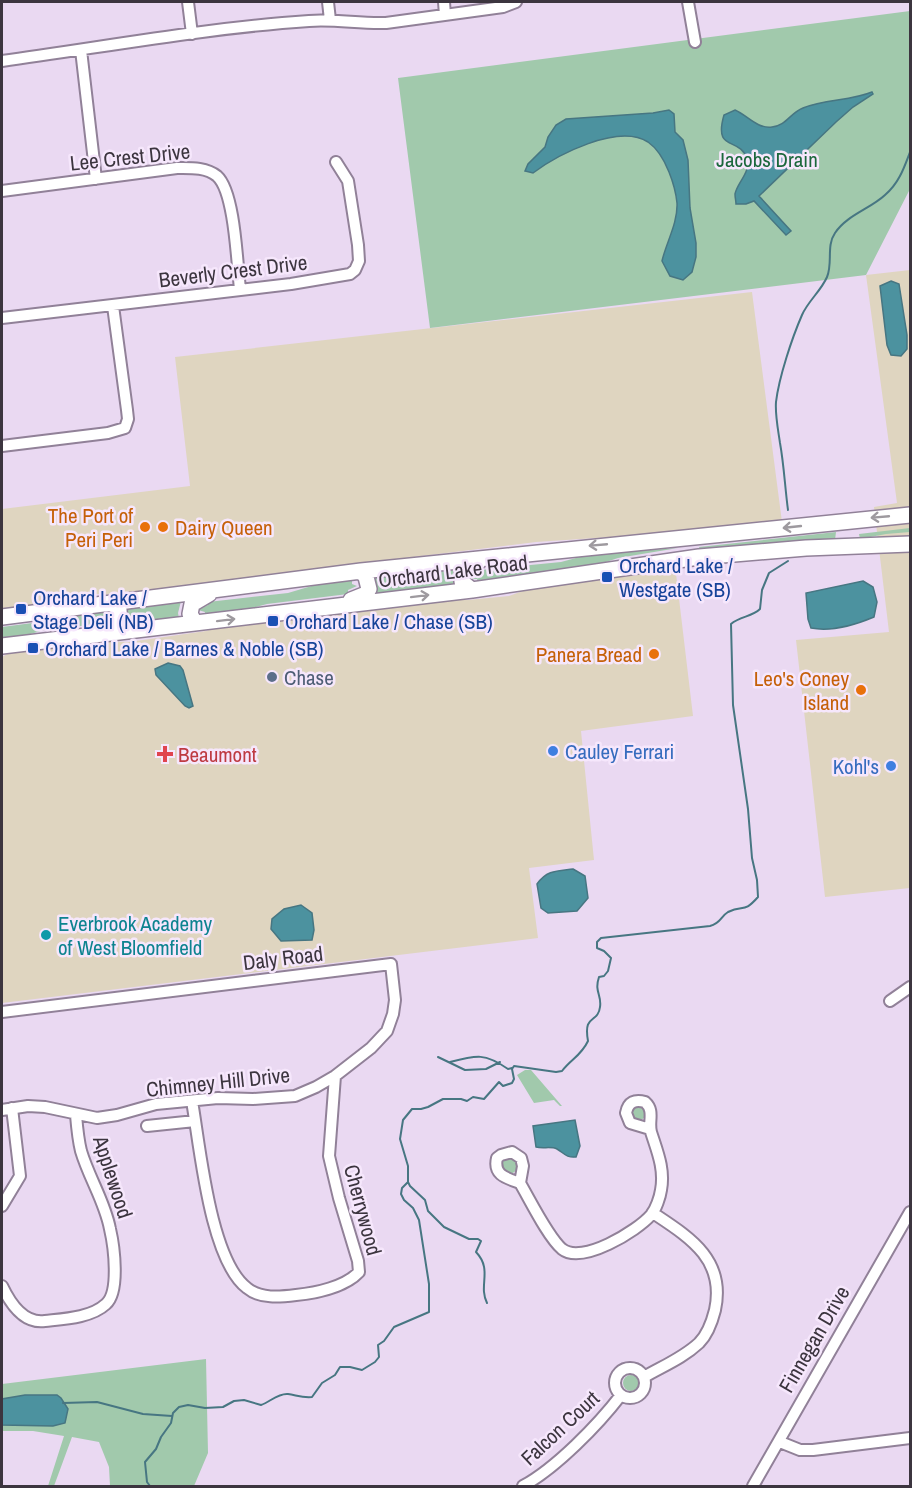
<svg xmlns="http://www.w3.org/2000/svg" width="912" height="1488" font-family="'Archivo Narrow',sans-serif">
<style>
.commercial{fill:#dfd5c0}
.green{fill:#a1c9ac}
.water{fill:#4c929f;stroke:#477682;stroke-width:1.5}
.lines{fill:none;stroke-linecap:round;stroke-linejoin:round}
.stream{stroke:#477682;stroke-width:2}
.minor-casing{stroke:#918198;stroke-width:14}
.secondary-casing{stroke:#918198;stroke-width:18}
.minor{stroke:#fff;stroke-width:10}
.secondary{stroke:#fff;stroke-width:15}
.oneway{stroke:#9e9a9f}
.food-dot{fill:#e8710a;stroke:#f6e7fc;stroke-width:2}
.transit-dot{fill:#1a4fb4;stroke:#f6e7fc;stroke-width:2}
.service-dot{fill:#5c6f8a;stroke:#f6e7fc;stroke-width:2}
.shop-dot{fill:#3f7fe0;stroke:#f6e7fc;stroke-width:2}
.health-dot{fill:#e0444e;stroke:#f6e7fc;stroke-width:2}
.culture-dot{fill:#0f9aa8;stroke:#f6e7fc;stroke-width:2}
.labels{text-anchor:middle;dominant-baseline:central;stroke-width:5;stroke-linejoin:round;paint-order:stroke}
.street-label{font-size:21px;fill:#3c353f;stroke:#f6e7fc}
.park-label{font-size:21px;fill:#1b673b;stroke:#f6e7fc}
.food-label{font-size:21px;fill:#c56008;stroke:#f6e7fc;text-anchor:end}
.transit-label{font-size:21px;fill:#164399;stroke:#f6e7fc;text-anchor:start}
.service-label{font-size:21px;fill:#4e5e75;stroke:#f6e7fc;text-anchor:start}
.shop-label{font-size:21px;fill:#366cbe;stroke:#f6e7fc;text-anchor:start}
.health-label{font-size:21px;fill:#be3a42;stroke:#f6e7fc;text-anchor:start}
.culture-label{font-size:21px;fill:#0d838f;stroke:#f6e7fc;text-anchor:start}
</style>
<rect width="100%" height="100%" fill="#ead9f2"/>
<!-- commercial -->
<path class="commercial" d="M910 270V888L825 897 796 640 889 632 874 507 897 503 866 275Z
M752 292 782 522 701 531 536 542 306 570 252 580 123 596 84 593 67 595 43 605 2 610V509L190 486 175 357Z
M675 565 693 716 581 731 594 860 529 868 538 938 2 1003V657L12 651 97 641 129 642 206 631 220 626 441 599 468 600 509 596 531 588Z"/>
<!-- green -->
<path class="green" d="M910 11V189L866 275 430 328 398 78Z
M910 528V532L886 534 860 539 859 534Z
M836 532 835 540 773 543 700 550 699 547Z
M678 548 618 558 591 567 478 583 477 579H471L472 576 481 573V570L561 562 591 554Z
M454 568 452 577 454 586 373 596 374 578Z
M352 580V584L357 586 348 590V594L267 604 238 612 205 616V612L198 610 208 605V602L288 593 315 585Z
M181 601 178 613 179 618 125 625 126 607Z
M106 610 108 617 99 620V624L44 630 17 638 2 640V627L55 620 82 613Z
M525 1070H531L562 1106H560L554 1100 534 1103 517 1075Z
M632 1113a7 7 0 1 1 14 0a7 7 0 1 1-14 0Z
M501 1166a8 8 0 1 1 16 0a8 8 0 1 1-16 0Z
M206 1359 208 1453 194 1486H110L109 1467 99 1442 72 1437 54 1486H48L64 1436 33 1431H2V1384Z
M623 1383a8 8 0 1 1 16 0a8 8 0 1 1-16 0Z"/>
<!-- water -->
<path class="water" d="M872 92 873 94 853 107 836 122 759 196 791 231 786 235 754 201 746 204H736C736 201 735 198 735 194 737 183 751 172 747 159 740 136 713 153 724 115L735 110C747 115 757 129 772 127 786 126 790 113 803 108 825 99 850 101 872 92Z
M669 110 674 114 675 132 683 140 688 160 690 208 696 243V257L692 272 683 280 670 276 662 261C666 243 678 223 677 203 676 193 673 182 669 172 665 162 658 149 648 142 618 123 557 155 533 173L525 171 528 164 545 147 548 137 556 125 566 119 653 113Z
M891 281 899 284 907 335V349L901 356 891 355 887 345 880 286Z
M863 581 873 587 877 602 874 617C855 625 832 632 811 628L808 619 806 593Z
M168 663 180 666 183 670 193 706 189 708 185 706 156 675 155 669Z
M573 869 585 876 588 898 577 911 548 913 541 908 537 884C547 870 557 871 573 869Z
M301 905 312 913 314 930 312 940 281 941 271 929 272 919 284 909Z
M575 1120 580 1146 576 1157C566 1158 564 1153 557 1149 551 1146 543 1149 536 1147L533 1126Z
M25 1395H57L61 1398 68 1409 65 1423 53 1426 2 1425V1399Z"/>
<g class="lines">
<!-- stream -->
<path class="stream" d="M788 510C785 488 784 465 780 443 778 429 775 415 776 402 779 377 792 338 802 315 808 301 821 291 827 277 833 263 826 246 835 233 847 215 870 209 885 195 899 183 904 168 910 152
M438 1057 465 1070 486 1069 500 1062
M450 1062C477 1055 485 1053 508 1069L512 1068
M487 1303C478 1285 493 1270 476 1252L481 1241 478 1239H469L444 1227 428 1211 425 1200 410 1186 408 1182V1166L400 1139 403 1120 412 1109H421L428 1107 443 1099H461L467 1101 473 1097 484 1099 499 1082 503 1086 512 1083 514 1079 512 1069 514 1066 556 1072 562 1071C571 1059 581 1056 588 1041 583 1013 598 1024 600 1007 602 995 594 992 599 977L604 976 608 971 611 958 604 951 597 948V942L601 938 710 926C721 923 720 917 728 912 744 904 743 914 758 897L757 880 752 858 748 809 733 705 731 624C740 616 752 617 760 609L762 590 769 573 788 561
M63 1403 97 1402 143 1414 172 1416
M150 1486 147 1482 145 1462 156 1449 161 1437 171 1423 173 1413 179 1407 188 1405 205 1408 223 1407 234 1401 244 1400 261 1405C270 1402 278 1393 288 1394 296 1395 302 1398 312 1397L322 1383 335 1375 340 1367H350L362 1370 375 1362 379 1357 378 1345 384 1341 394 1327 429 1312V1284L419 1220 413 1208 404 1200 401 1194 402 1188 408 1182"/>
<defs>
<path id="minor" d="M188 2 192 34
M328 2 330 20
M444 2 445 15
M688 2 695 42
M81 50 96 179
M2 61C104 47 206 28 309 21 335 19 360 24 386 23L503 7 516 2
M2 191 177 168C190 168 206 167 217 176 235 192 237 264 240 289
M2 318 291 284 350 274 355 270 359 261 358 245 348 181 336 162
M2 446 108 433 125 428 128 419 127 410 113 306
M890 1001 910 987
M2 1012 391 964 395 1000 393 1014 387 1031 371 1048 335 1076 316 1087 295 1096 253 1099 218 1098 156 1104 117 1115 97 1118 45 1107 28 1106 2 1110
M192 1101C200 1147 210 1260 247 1288 260 1299 280 1297 296 1295 316 1293 345 1287 359 1272L358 1261 339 1198 329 1156 335 1076
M147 1126 195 1121
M520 1183C506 1178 493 1175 497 1158L501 1155 512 1152 521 1158 523 1166 520 1183C530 1200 548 1237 562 1249 582 1265 637 1231 651 1215 656 1209 660 1197 661 1190 665 1169 657 1151 651 1132 648 1121 655 1111 645 1102 635 1099 628 1102 626 1113L630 1123 650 1129
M2 1206 20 1176 12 1108
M2 1286C10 1303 24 1324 45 1321 63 1319 91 1318 106 1304 120 1292 114 1246 110 1229 105 1202 89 1178 81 1151 78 1139 77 1127 76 1115
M615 1383a15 15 0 1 1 30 0a15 15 0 1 1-30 0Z
M644 1377C663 1366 683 1358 699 1343 708 1334 712 1322 715 1310 726 1259 689 1237 653 1213
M780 1442 800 1450H813L910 1438
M523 1486C556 1468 598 1425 621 1395
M753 1486 910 1212"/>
<path id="secondary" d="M472 590 462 582V574L479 561
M351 600 366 594 369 589 366 577 361 571
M2 617 361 571 910 515
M195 623 190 614 192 604 209 594
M101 631 120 622 119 610 113 603
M2 646 472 590 699 557 806 548 910 544"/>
</defs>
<!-- minor casing -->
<use href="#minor" class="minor-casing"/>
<!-- secondary casing -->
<use href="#secondary" class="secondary-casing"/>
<!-- minor -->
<use href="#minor" class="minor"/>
<!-- secondary -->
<use href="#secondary" class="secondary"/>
</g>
<!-- one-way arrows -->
<defs><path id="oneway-shaft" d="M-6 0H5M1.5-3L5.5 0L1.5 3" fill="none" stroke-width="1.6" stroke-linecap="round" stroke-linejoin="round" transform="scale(1.5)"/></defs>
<g class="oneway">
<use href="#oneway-shaft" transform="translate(880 517) rotate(175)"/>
<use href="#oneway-shaft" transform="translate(792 527) rotate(174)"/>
<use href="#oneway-shaft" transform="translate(598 545) rotate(175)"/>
<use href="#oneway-shaft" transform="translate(420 596) rotate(-7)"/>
<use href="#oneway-shaft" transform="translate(226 620) rotate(-7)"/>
</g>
<!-- markers -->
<g class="food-dot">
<circle cx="145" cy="527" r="6"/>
<circle cx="163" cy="527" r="6"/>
<circle cx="654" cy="654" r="6"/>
<circle cx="861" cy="690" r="6"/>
</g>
<g class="transit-dot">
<rect x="601" y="571" width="12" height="12" rx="3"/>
<rect x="15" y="603" width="12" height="12" rx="3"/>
<rect x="267" y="615" width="12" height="12" rx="3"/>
<rect x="27" y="642" width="12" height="12" rx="3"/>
</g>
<circle class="service-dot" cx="272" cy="677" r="6"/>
<g class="shop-dot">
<circle cx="553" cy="751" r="6"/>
<circle cx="891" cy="766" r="6"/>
</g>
<path class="health-dot" d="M162 745h6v6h6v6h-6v6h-6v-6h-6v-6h6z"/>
<circle class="culture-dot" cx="46" cy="935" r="6"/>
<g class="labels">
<!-- street labels -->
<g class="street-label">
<text transform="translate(130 157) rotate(-6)">Lee Crest Drive</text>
<text transform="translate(233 271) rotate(-7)">Beverly Crest Drive</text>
<text transform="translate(453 571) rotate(-7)">Orchard Lake Road</text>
<text transform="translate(283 958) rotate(-7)">Daly Road</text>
<text transform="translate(218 1082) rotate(-6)">Chimney Hill Drive</text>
<text transform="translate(113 1177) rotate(72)">Applewood</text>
<text transform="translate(363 1210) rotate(75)">Cherrywood</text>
<text transform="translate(814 1339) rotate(-60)">Finnegan Drive</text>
<text transform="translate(560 1428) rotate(-43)">Falcon Court</text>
</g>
<!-- park labels -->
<g class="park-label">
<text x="767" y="159">Jacobs Drain</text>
</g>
<!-- food labels -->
<g class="food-label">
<text x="133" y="515">The Port of<tspan x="133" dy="24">Peri Peri</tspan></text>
<text x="175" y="527" text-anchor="start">Dairy Queen</text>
<text x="642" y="654">Panera Bread</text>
<text x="849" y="678">Leo's Coney<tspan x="849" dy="24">Island</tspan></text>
</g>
<!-- transit labels -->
<g class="transit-label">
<text x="619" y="565">Orchard Lake /<tspan x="619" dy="24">Westgate (SB)</tspan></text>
<text x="33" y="597">Orchard Lake /<tspan x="33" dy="24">Stage Deli (NB)</tspan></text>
<text x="285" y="621">Orchard Lake / Chase (SB)</text>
<text x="45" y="648">Orchard Lake / Barnes &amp; Noble (SB)</text>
</g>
<!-- service labels -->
<g class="service-label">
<text x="284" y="677">Chase</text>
</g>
<!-- shop labels -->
<g class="shop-label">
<text x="565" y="751">Cauley Ferrari</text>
<text x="879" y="766" text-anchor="end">Kohl's</text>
</g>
<!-- health labels -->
<g class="health-label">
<text x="178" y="754">Beaumont</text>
</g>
<!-- culture labels -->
<g class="culture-label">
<text x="58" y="923">Everbrook Academy<tspan x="58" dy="24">of West Bloomfield</tspan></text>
</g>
</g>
<!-- border -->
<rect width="912" height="1488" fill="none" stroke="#3c353f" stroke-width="6"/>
</svg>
